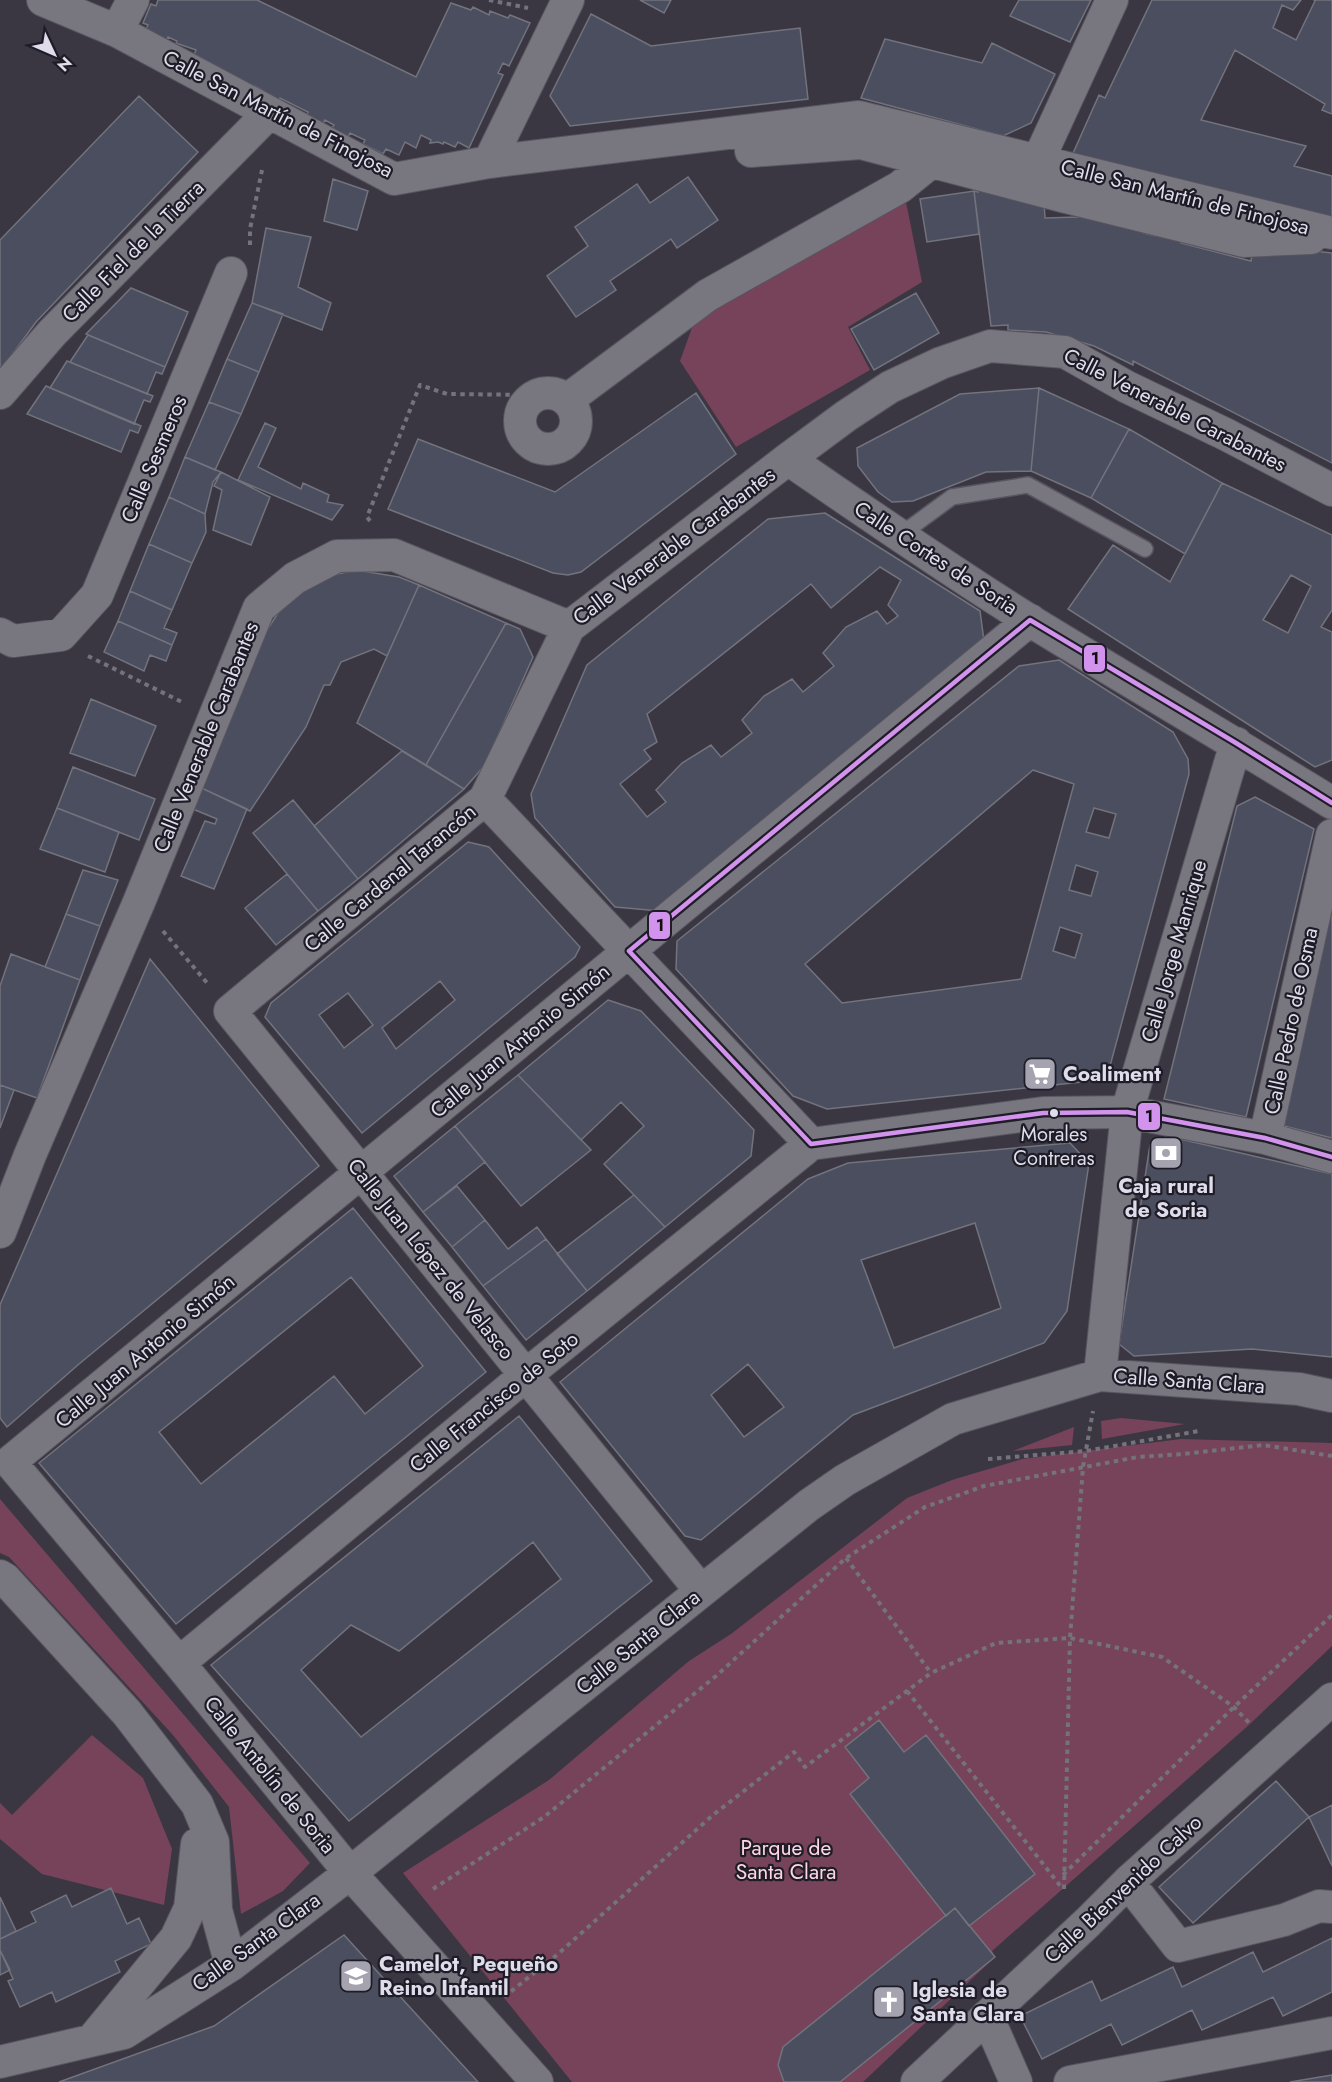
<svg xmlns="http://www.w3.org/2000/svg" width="1332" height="2082" font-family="Jost,sans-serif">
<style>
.green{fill:#76435a}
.building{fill:#4a4e5e;stroke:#72737d;stroke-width:1.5;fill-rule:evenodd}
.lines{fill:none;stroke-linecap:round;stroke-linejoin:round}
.lane-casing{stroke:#585560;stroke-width:18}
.street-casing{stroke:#585560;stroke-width:34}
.path{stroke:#74727b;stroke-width:4;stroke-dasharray:4.5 4.5;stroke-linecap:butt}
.lane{stroke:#78767f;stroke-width:15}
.street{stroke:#78767f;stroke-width:32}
.bus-1-casing{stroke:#1e1c26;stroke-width:9}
.bus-1{stroke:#d193ec;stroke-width:4.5}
.bus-dot{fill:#dfddeb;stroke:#1e1c26;stroke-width:2}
.labels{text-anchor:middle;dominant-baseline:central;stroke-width:4.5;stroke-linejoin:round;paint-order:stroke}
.bus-label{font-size:20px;fill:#dfddeb;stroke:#1e1c26}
.street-label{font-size:21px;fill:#dfddeb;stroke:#1e1c26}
.poi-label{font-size:21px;font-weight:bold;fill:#dfddeb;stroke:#1e1c26;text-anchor:start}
.park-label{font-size:21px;fill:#ffd6e5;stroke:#1e1c26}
.line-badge{stroke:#1e1c26;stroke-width:2}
.pale-badge-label{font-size:16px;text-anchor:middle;font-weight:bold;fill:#111}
</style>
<rect width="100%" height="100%" fill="#3a3743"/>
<!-- green -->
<path class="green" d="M906 202 922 282 848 327 870 370 736 447 680 361 693 325 720 304Z
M1121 1418 1185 1424 1102 1439 1101 1421Z
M1074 1427 1072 1445 1013 1451Z
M1181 1439 1332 1443V1646L1250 1724 992 1951 995 1957 863 2082H572L403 1873 549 1780 689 1661 731 1634 907 1498 952 1480 1022 1459Z
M0 1499 310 1863 283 1891 241 1914 229 1807 173 1735 9 1557 0 1553Z
M92 1735 143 1778 172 1849 164 1905 42 1874 0 1839V1803L12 1815Z"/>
<!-- building -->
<path class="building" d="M158 0H257L416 77 451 3 471 10 473 7 489 15 490 11 508 18 510 15 530 23 509 66 503 63 498 73 503 75 469 148 458 142 455 147 444 142 443 144 438 142 430 143 431 140 421 135 416 148 405 142 399 155 386 149 383 154 363 144 365 140 350 133 348 137 331 129 334 125 325 120 322 125 306 117 308 112 280 98 278 103 262 96 264 91 255 86 253 91 192 60 196 50 176 43 177 41 168 37 166 41 145 31 148 25 143 23 151 4 156 6Z
M640 0H671L664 13Z
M1019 0H1091L1070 42 1010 16Z
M1152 0H1301L1293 10 1282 5 1273 28 1296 40 1315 1 1314 0H1332V114L1322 110 1325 104 1235 50 1201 120 1306 146 1294 166 1332 176V226L1070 160 1099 95 1105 98Z
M591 14 651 46 800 28 808 99 570 126 550 96Z
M885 39 982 63 992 43 1055 74 1031 123 1003 136 861 98Z
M139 96 198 152 36 322 0 371V240Z
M688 177 718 220 677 248 671 239 610 281 616 290 576 317 547 276 588 246 575 227 637 184 650 203Z
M333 179 368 191 357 230 324 221Z
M977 187 1044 203 1045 218 1078 217V212L1143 229V233L1155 236 1157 232 1182 238 1181 243 1251 261 1253 244 1332 253V463L1133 361V365L1094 346 1046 332 1008 330V325L991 326 974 191 978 192Z
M974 191 979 234 927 242 920 199Z
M266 228 311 237 298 287 331 303 322 330 252 303Z
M131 288 188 312 165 367 86 334Z
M916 293 939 333 874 370 851 329Z
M252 303 283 314 259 372 227 359Z
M88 335 165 367 162 374 156 372 147 394 70 362Z
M227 359 259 372 241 414 209 402Z
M67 361 153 396 150 402 144 400 134 424 50 388Z
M46 386 141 426 138 433 130 430 121 452 27 414Z
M1039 388 1031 471 986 472 913 501 892 502 878 492 858 466 857 448 960 394Z
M1039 388 1129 429 1091 498 1031 471Z
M696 393 736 454 581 572 568 575 553 573 388 509 418 439 555 492Z
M209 402 241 414 215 470 185 457Z
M265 423 276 428 258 467 301 489 303 483 329 495 327 502 343 505 332 520 238 480Z
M1129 429 1222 483 1185 554 1091 498Z
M185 457 221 472 213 482 205 514 169 497Z
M221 472 270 497 251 545 213 530 222 490 214 486Z
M1222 483 1332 535V610L1321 627 1332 632V760L1315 767 1068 609 1113 545 1170 582ZM1291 575 1311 586 1288 633 1263 620Z
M169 497 205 514 206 532 192 563 149 544Z
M825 513 980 611 984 641 660 911 615 907 535 818 531 794 587 665 768 519ZM880 567 901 580 888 605 898 616 887 624 877 611 846 627 823 653 834 666 803 692 792 679 764 696 742 720 752 733 721 757 711 745 682 763 656 790 666 802 647 817 620 784 651 759 644 750 657 742 647 714 811 584 831 608Z
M149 544 192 563 172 610 130 591Z
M356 570 399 577 419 585 387 656 374 649 341 662 330 685H324L306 727 250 811 197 786 260 641 278 613 295 596 333 575Z
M419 585 506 623 426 765 357 723Z
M130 591 172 610 164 628 177 633 172 645 118 621Z
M118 621 172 645 166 661 150 655 144 671 104 652Z
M506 623 520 629 533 657 485 765 464 789 426 765Z
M1059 660 1173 732 1188 759 1189 774 1110 1066 1091 1081 827 1109 793 1096 676 969 677 941 1019 666ZM1033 770 1074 784 1021 979 842 1003 805 964ZM1094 808 1116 814 1109 838 1086 832ZM1076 865 1098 872 1091 896 1069 890ZM1060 927 1082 934 1075 958 1053 951Z
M91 699 156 726 135 776 70 753Z
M402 751 464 789 358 879 314 826Z
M73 767 155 799 139 840 57 808Z
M197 786 247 809 214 889 181 876 205 821 215 824 217 819 188 807Z
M1255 797 1314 829 1246 1117 1164 1099 1237 806Z
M293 800 358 879 318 911 253 833Z
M57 808 119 832 105 872 40 849Z
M468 842 489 847 580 947 575 957 362 1133 265 1017 271 1003ZM440 981 455 1000 396 1049 382 1028ZM348 993 373 1025 344 1048 319 1015Z
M83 870 118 880 100 926 66 914Z
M287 874 318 911 276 945 245 908Z
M1332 897V1138L1284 1126Z
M66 914 100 926 80 980 45 967Z
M11 954 80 980 37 1098 0 1085V986Z
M150 959 319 1166 79 1364 7 1427 0 1418V1305Z
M608 1000 641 1011 754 1130 751 1156 665 1227 604 1164 644 1126 621 1102 581 1140 518 1075Z
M518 1075 591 1150 521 1206 455 1126Z
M0 1085 14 1090 0 1128Z
M455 1126 485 1162 423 1212 394 1176Z
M1167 1136 1332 1174V1357L1252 1349 1134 1356 1119 1344 1150 1145Z
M1070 1143 1089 1163 1067 1311 1044 1343 853 1415 701 1540 685 1536 560 1382 808 1179 848 1163ZM975 1223 1001 1308 894 1348 861 1260ZM748 1364 784 1407 744 1437 711 1395Z
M457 1186 485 1220 452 1247 423 1212Z
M634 1195 665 1227 587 1291 557 1254Z
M353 1208 486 1372 176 1624 39 1463ZM351 1277 423 1366 365 1414 334 1376 201 1484 159 1432Z
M485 1220 508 1249 537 1227 546 1239 483 1286 452 1247Z
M546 1239 587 1291 526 1340 483 1286Z
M519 1416 652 1581 349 1821 211 1665ZM533 1542 561 1579 361 1737 301 1670 351 1625 399 1651Z
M879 1720 904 1752 926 1735 1035 1874 969 1926 955 1908 946 1916 850 1794 869 1778 845 1747Z
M1276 1781 1309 1817 1193 1923 1159 1887Z
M1332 1805V1866L1309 1817Z
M111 1888 127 1924 139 1918 151 1944 115 1961 120 1972 56 2002 52 1992 20 2007 8 1981 13 1979 0 1950V1939L36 1922 31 1912 66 1895 72 1907Z
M0 1897 16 1931 0 1939Z
M955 1908 995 1957 840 2082H784L778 2065 783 2047Z
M344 1935 478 2082H59L214 2026Z
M1332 1938V1992L1283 2016 1273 1997 1202 2030 1192 2010 1122 2045 1111 2024 1042 2059 1020 2016 1092 1981 1101 2001 1173 1967 1182 1987 1253 1952 1263 1972Z
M0 1950 10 1970 0 1975Z
M1332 2075V2082H1290Z"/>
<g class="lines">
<defs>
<path id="lane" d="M899 536 952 497 1028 485 1145 549"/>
<path id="street" d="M43 0 117 31 394 179 489 162 859 117 1332 233
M117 31 133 0
M751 151 861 143 1066 197
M1038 161 1112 0
M489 162 568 0
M1053 181 1066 197 1244 241 1311 238
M0 393 52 333 269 113
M520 421a28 28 0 1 1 56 0a28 28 0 1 1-56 0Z
M567 400 708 295 900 187 931 162
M788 459C868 514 947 569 1029 620 1130 682 1232 741 1332 803
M0 634 13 641 61 635 97 595 231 273
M485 799 811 1144
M1265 1138 1332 835
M811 1144 1043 1113 1127 1112 1265 1138 1332 1157
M0 1232 30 1155 139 902 259 608 295 578 337 556 394 555 569 627
M1100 1375 1127 1112 1236 743
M0 1576 5 1579 127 1713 197 1804 213 1842 216 1910 231 1965
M701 1591 230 1011 485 799 569 627 788 459 846 416 890 387 941 363 990 346 1065 352 1127 387 1227 435 1332 490
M179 1663 526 1375 811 1144
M1128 1882 1178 1946 1284 1920 1319 1906 1332 1907
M987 2016 1016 2082
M92 2040 176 1938 190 1908 197 1844
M0 2062 124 2033 231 1965 350 1873 809 1505 845 1480 953 1419 1100 1375 1299 1389 1332 1396
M537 2082 350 1873 179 1663 10 1462 1030 620
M917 2082 1088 1922 1128 1882 1332 1699
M1070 2082 1332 2033"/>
</defs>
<!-- lane casing -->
<use href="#lane" class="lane-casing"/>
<!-- street casing -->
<use href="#street" class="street-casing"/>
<!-- path -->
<path class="path" d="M489 0 528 8
M250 245V229L262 170
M370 521 367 517 420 385 447 394 534 395
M88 656 184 703
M163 931 208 984
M988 1459 1086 1451 1199 1431
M846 1558 931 1673
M907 1691 1062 1888
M1063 1875 1234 1707 1332 1615
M433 1889 544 1817 716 1676 846 1558 925 1507 984 1486 1138 1457 1184 1454 1263 1445 1332 1456
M1064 1889 1070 1638 1083 1467 1093 1411
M504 1997 558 1954 713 1815 794 1752 805 1767 931 1673 996 1643 1070 1638 1162 1657 1234 1707 1251 1725"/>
<!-- lane -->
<use href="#lane" class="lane"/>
<!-- street -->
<use href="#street" class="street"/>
<defs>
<path id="bus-1" d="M1332 803 1236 743 1030 620 629 951 811 1144 1043 1113 1127 1112 1265 1138 1332 1157"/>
</defs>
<!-- bus-1 casing -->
<use href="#bus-1" class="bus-1-casing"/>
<!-- bus-1 -->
<use href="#bus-1" class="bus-1"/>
</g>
<!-- icons -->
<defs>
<symbol id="supermarket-square" viewBox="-11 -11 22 22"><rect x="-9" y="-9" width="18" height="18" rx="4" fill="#a5a3b0" stroke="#1e1c26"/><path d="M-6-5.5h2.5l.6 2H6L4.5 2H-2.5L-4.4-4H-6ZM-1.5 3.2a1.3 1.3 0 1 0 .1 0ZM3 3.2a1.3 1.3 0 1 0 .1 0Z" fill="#fff"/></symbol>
<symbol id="bank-square" viewBox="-11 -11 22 22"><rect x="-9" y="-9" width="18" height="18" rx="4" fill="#a5a3b0" stroke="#1e1c26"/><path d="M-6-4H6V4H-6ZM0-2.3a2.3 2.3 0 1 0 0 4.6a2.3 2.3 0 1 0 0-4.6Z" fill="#fff"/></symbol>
<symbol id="school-square" viewBox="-11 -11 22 22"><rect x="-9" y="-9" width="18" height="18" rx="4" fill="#a5a3b0" stroke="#1e1c26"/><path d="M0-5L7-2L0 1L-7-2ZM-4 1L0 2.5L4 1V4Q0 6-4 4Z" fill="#fff"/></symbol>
<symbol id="church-square" viewBox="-11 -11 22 22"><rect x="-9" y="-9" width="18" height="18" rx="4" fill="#a5a3b0" stroke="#1e1c26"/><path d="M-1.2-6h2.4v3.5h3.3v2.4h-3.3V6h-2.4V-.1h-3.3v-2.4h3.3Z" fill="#fff"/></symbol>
</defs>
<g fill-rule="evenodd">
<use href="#supermarket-square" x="1021" y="1055" width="38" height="38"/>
<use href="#bank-square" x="1147" y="1134" width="38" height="38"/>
<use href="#school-square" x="337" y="1957" width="38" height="38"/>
<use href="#church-square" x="870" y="1983" width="38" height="38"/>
</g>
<!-- markers -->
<circle class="bus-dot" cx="1054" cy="1113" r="5"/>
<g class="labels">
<!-- bus labels -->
<g class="bus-label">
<text x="1054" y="1134">Morales<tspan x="1054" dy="24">Contreras</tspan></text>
</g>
<!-- street labels -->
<g class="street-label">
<text transform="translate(278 114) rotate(27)">Calle San Martín de Finojosa</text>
<text transform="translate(1185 197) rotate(14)">Calle San Martín de Finojosa</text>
<text transform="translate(133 251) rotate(-45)">Calle Fiel de la Tierra</text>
<text transform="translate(1175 410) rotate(27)">Calle Venerable Carabantes</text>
<text transform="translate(154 459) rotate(-67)">Calle Sesmeros</text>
<text transform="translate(674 546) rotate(-37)">Calle Venerable Carabantes</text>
<text transform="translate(936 558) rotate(33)">Calle Cortes de Soria</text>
<text transform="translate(206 737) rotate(-68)">Calle Venerable Carabantes</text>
<text transform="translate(390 878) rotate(-40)">Calle Cardenal Tarancón</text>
<text transform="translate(1174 951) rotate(-74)">Calle Jorge Manrique</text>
<text transform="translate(1291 1021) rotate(-78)">Calle Pedro de Osma</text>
<text transform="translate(520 1041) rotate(-40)">Calle Juan Antonio Simón</text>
<text transform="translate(431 1259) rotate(51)">Calle Juan López de Velasco</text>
<text transform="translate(145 1351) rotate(-40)">Calle Juan Antonio Simón</text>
<text transform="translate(1189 1381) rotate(4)">Calle Santa Clara</text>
<text transform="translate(494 1402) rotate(-39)">Calle Francisco de Soto</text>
<text transform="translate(638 1642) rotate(-39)">Calle Santa Clara</text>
<text transform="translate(270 1775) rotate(51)">Calle Antolín de Soria</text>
<text transform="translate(1123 1889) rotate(-43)">Calle Bienvenido Calvo</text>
<text transform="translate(256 1942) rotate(-36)">Calle Santa Clara</text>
</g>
<!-- poi labels -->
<g class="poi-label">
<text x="1063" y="1074">Coaliment</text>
<text x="1166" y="1186" text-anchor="middle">Caja rural<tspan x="1166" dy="24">de Soria</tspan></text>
<text x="379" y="1964">Camelot, Pequeño<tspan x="379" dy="24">Reino Infantil</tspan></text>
<text x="912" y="1990">Iglesia de<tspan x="912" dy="24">Santa Clara</tspan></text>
</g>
<!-- park labels -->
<g class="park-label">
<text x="786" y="1848">Parque de<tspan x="786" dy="24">Santa Clara</tspan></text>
</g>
</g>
<g class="line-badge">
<rect x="1083" y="644" width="23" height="29" rx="6" fill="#d193ec"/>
<rect x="648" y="911" width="23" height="29" rx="6" fill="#d193ec"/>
<rect x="1137" y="1102" width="24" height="29" rx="6" fill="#d193ec"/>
</g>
<g class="pale-badge-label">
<text x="1095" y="664">1</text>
<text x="660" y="931">1</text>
<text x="1149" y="1122">1</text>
</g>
<!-- north arrow -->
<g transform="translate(54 54) rotate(134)" stroke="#1e1c26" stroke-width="4.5" paint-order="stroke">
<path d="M0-4.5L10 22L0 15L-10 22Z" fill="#dfddeb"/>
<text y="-9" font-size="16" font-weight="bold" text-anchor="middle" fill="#dfddeb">N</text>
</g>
</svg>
